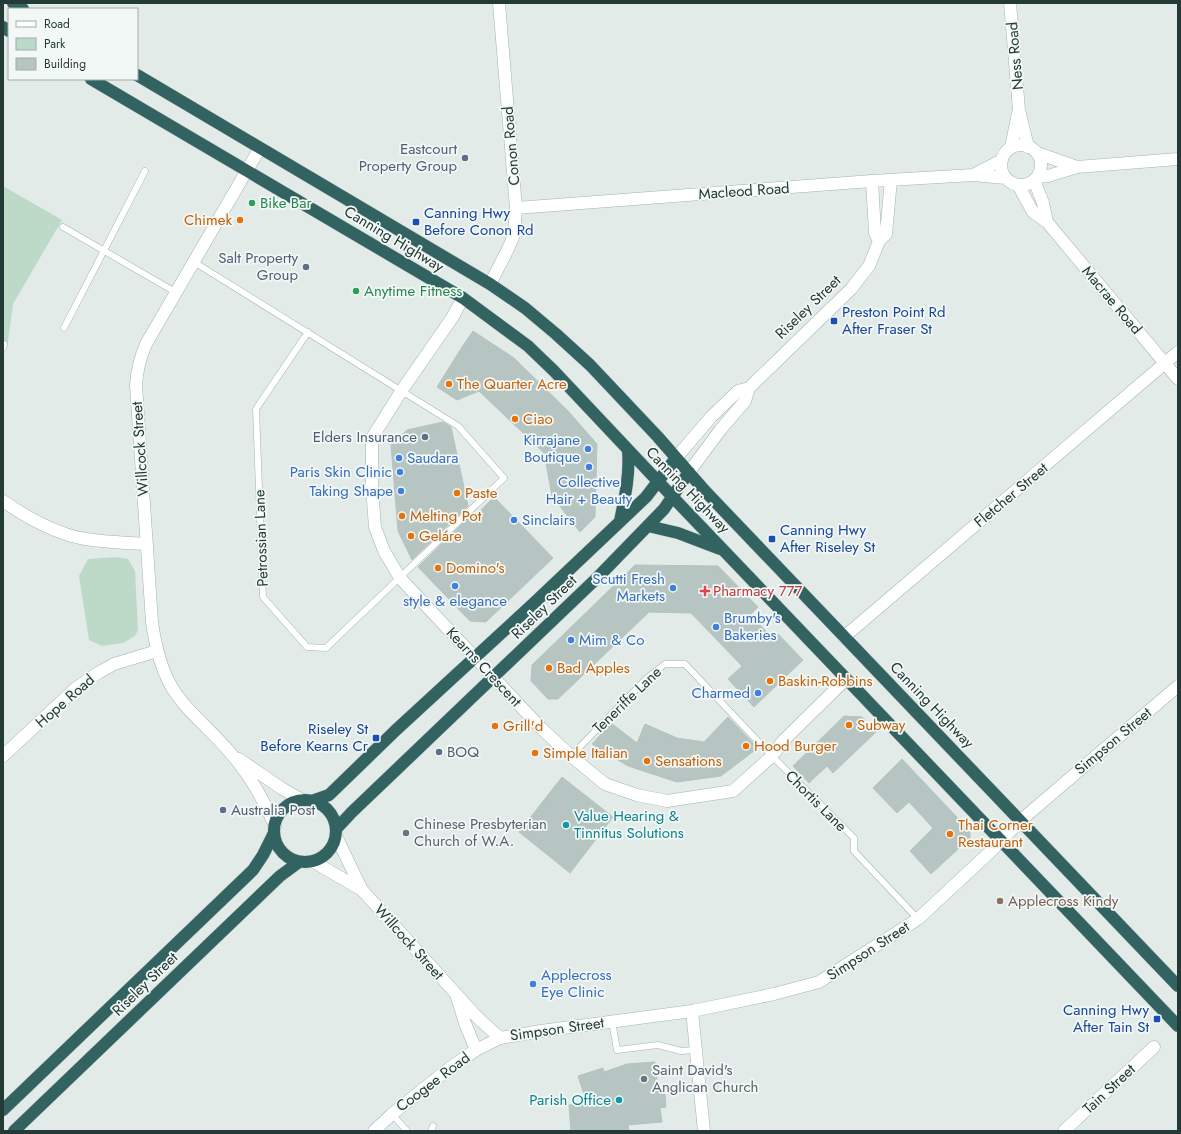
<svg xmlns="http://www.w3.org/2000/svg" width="1181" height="1134" font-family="Jost,sans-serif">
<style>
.green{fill:#bddac9}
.building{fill:#b7c5c2;stroke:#b5c4c0}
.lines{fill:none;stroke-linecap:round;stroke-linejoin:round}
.lane-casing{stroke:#a5b2af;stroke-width:7}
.street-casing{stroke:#a5b2af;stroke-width:13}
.secondary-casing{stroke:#a2b5b1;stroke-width:13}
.highway-casing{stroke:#c2c8c7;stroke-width:13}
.lane{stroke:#fff;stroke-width:6}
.street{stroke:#fff;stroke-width:12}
.secondary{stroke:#fff;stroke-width:12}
.highway{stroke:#326361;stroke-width:12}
.service-dot{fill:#5c6f8a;stroke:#f2f8f6;stroke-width:1.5}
.leisure-dot{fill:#2e9e5b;stroke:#f2f8f6;stroke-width:1.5}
.food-dot{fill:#e8710a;stroke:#f2f8f6;stroke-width:1.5}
.transit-dot{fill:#1a4fb4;stroke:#f2f8f6;stroke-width:1.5}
.shop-dot{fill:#3f7fe0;stroke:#f2f8f6;stroke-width:1.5}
.health-dot{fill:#e0444e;stroke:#f2f8f6;stroke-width:1.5}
.culture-dot{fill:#0f9aa8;stroke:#f2f8f6;stroke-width:1.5}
.worship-dot{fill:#6b7280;stroke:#f2f8f6;stroke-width:1.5}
.education-dot{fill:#8d6e63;stroke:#f2f8f6;stroke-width:1.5}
.labels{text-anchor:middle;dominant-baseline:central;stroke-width:3.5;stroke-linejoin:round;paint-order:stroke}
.street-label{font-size:15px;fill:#243a37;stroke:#f2f8f6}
.service-label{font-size:15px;fill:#4e5e75;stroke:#f2f8f6;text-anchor:end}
.leisure-label{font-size:15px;fill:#27864d;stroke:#f2f8f6;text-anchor:start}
.transit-label{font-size:15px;fill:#164399;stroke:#f2f8f6;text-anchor:start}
.food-label{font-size:15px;fill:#c56008;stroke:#f2f8f6;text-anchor:start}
.shop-label{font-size:15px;fill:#366cbe;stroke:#f2f8f6;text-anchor:end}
.health-label{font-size:15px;fill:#be3a42;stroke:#f2f8f6;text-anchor:start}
.culture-label{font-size:15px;fill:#0d838f;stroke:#f2f8f6;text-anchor:start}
.worship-label{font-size:15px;fill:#5b616d;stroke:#f2f8f6;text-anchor:start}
.education-label{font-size:15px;fill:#785e54;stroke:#f2f8f6;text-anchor:start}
</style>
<rect width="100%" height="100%" fill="#e2ebe8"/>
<!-- green -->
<path class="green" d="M3 186 62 220 13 304 7 348 3 344Z
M116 557 128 559 135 571 138 630 135 636 123 643 102 646 89 640 79 576 88 559Z"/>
<!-- building -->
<path class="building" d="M473 331 514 358 568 411 597 444 595 517 580 532 552 496 544 453 479 391 457 400 437 387 462 347Z
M443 422 451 427 468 506 412 560 398 531 391 445 407 430Z
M494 497 553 558 486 622 470 621 418 567 470 516 471 520Z
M635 565 718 566 758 607 750 615 772 637 777 633 803 660 754 707 728 679 742 666 691 613 649 612 558 699H548L531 681 532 665Z
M844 716 862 717 876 732 833 773 827 766 809 783 793 766Z
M728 717 758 748 721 776 677 782 628 766 592 744 611 723 637 743 645 724 677 738 704 742Z
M902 759 970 831V838L931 874 910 851 933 828 909 802 897 813 873 788Z
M562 777 613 817 570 873 519 832Z
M655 1062 659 1094H665L666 1107 660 1108 662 1122 628 1125 629 1131H571L569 1105 587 1103 578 1076 603 1068 604 1072 627 1064Z"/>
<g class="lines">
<defs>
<path id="lane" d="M63 227 177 293
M194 262 458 426 504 478 326 648 307 647 263 597 256 409 308 332
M64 328 145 171
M3 348 4 344
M571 756 647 678 665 664H685L772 756 854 838V851L918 919
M612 1021 617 1050 658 1045 681 1051 696 1050
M392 1114 407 1131
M431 1131 433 1126"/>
<path id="street" d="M260 148 146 344C140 358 137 369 136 385L152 622C155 644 160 666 171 686 187 713 213 731 232 755 249 774 265 802 275 826
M1034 180 1043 203 1047 222
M1018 185 1033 212 1047 222 1178 379
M516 208 872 181
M490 284 508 249 514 235 516 208 499 3
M3 501C26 517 52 532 80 538 102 542 125 543 147 544
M844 637 1178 352
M3 756 76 688 98 673 114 664 157 651
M239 759 281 788 302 800
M1020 821 1178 686
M336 836 362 890 477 1017 500 1038
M314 862 362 890
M457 997 465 1023 476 1050
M692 1011 704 1131
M1064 1131 1154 1047"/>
<path id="secondary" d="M1010 3 1019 110 1028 147
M1001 165a20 20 0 1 1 40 0a20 20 0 1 1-40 0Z
M1011 148 1018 113
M1037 153 1077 167
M973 175 1002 160
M1037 177 1048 176 1077 167 1178 159
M879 241 875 233 872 181 973 175 1006 178
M463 298 452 318 402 390 372 438V488L375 527 384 551 400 578 541 728 571 756 605 784 637 795 667 801 733 791 772 756 782 742 846 679
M676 458 711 417 738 391 749 388 851 289 869 266 879 241 886 234 891 180
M689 472 721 429 745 401 749 388
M374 1131 392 1114 451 1067 476 1050 500 1038 541 1031 692 1011 774 994 819 982 918 919 991 851 1020 821"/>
<path id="highway" d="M13 3 23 9
M3 27 9 31
M137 75 490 284 525 308 556 334 590 365 658 437 705 491 1178 986
M91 79 463 298 528 346 554 371 685 510 1178 1026
M620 521C625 497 630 475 628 450
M648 526 678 533 720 549
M274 831a31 31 0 1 1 62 0a31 31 0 1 1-62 0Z
M312 801 329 795 396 730 533 604 646 497 676 458
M337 828 352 812 598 577 664 509 689 472
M3 1110 253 870 263 855 274 833
M14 1131 280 876 299 862"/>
</defs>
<!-- lane casing -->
<use href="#lane" class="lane-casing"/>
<!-- street casing -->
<use href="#street" class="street-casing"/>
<!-- secondary casing -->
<use href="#secondary" class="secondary-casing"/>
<!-- highway casing -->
<use href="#highway" class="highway-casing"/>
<!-- lane -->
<use href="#lane" class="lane"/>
<!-- street -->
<use href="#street" class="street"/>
<!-- secondary -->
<use href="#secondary" class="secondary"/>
<!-- highway -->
<use href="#highway" class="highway"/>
</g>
<!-- markers -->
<g class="service-dot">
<circle cx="465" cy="158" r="4"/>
<circle cx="306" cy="267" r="4"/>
<circle cx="425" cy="437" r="4"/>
<circle cx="439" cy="752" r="4"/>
<circle cx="223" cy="810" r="4"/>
</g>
<g class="leisure-dot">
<circle cx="252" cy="203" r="4"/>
<circle cx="356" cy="291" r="4"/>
</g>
<g class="food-dot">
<circle cx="240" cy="220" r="4"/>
<circle cx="449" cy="384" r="4"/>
<circle cx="515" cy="419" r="4"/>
<circle cx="457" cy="493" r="4"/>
<circle cx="402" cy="516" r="4"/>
<circle cx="411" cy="536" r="4"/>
<circle cx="438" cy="568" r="4"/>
<circle cx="549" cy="668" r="4"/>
<circle cx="770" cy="681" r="4"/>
<circle cx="849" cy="725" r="4"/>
<circle cx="495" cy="726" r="4"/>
<circle cx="746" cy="746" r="4"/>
<circle cx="535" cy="753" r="4"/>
<circle cx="647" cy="761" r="4"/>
<circle cx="950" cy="834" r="4"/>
</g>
<g class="transit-dot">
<rect x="412" y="218" width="8" height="8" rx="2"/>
<rect x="830" y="317" width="8" height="8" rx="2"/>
<rect x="768" y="535" width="8" height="8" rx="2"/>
<rect x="372" y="734" width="8" height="8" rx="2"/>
<rect x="1153" y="1015" width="8" height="8" rx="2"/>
</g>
<g class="shop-dot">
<circle cx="588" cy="449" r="4"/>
<circle cx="399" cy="458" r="4"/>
<circle cx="589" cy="467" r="4"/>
<circle cx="400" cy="472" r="4"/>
<circle cx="401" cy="491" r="4"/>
<circle cx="514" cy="520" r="4"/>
<circle cx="455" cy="586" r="4"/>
<circle cx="673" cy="588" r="4"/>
<circle cx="716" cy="627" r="4"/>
<circle cx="571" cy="640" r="4"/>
<circle cx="758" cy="693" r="4"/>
<circle cx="533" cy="984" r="4"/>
</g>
<path class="health-dot" d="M703 585h4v4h4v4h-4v4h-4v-4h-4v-4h4z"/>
<g class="culture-dot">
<circle cx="566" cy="825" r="4"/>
<circle cx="619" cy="1100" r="4"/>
</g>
<g class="worship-dot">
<circle cx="406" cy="833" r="4"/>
<circle cx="644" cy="1079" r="4"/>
</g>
<circle class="education-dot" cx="1000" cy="901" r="4"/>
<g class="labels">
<!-- street labels -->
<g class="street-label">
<text transform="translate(1015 56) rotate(-95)">Ness Road</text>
<text transform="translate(511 146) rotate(-95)">Conon Road</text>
<text transform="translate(744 191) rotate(-4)">Macleod Road</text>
<text transform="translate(394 239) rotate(31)">Canning Highway</text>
<text transform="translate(1112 300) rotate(50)">Macrae Road</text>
<text transform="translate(808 307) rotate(-44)">Riseley Street</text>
<text transform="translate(140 449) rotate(-94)">Willcock Street</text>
<text transform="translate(688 490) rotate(46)">Canning Highway</text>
<text transform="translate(1011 495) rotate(-40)">Fletcher Street</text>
<text transform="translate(261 538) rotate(-92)">Petrossian Lane</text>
<text transform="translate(544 607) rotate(-44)">Riseley Street</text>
<text transform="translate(484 667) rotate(47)">Kearns Crescent</text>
<text transform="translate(627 700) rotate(-44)">Teneriffe Lane</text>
<text transform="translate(65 701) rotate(-41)">Hope Road</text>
<text transform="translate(932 705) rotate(46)">Canning Highway</text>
<text transform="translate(1113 741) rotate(-40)">Simpson Street</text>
<text transform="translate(816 801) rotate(45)">Chortis Lane</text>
<text transform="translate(409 942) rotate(48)">Willcock Street</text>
<text transform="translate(868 951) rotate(-33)">Simpson Street</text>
<text transform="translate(145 984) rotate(-44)">Riseley Street</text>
<text transform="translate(557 1029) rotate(-8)">Simpson Street</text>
<text transform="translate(433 1082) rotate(-37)">Coogee Road</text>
<text transform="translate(1109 1089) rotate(-43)">Tain Street</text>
</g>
<!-- service labels -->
<g class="service-label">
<text x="457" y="149">Eastcourt<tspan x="457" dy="17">Property Group</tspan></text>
<text x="298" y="258">Salt Property<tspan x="298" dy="17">Group</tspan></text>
<text x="417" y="437">Elders Insurance</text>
<text x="447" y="752" text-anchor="start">BOQ</text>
<text x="231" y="810" text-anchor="start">Australia Post</text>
</g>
<!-- leisure labels -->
<g class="leisure-label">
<text x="260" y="203">Bike Bar</text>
<text x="364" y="291">Anytime Fitness</text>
</g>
<!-- transit labels -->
<g class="transit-label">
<text x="424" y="213">Canning Hwy<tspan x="424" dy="17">Before Conon Rd</tspan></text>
<text x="842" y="312">Preston Point Rd<tspan x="842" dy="17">After Fraser St</tspan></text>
<text x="780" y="530">Canning Hwy<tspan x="780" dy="17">After Riseley St</tspan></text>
<text x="368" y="729" text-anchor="end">Riseley St<tspan x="368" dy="17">Before Kearns Cr</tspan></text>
<text x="1149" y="1010" text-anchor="end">Canning Hwy<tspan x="1149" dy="17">After Tain St</tspan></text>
</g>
<!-- food labels -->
<g class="food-label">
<text x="232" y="220" text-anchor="end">Chimek</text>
<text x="457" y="384">The Quarter Acre</text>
<text x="523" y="419">Ciao</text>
<text x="465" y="493">Paste</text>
<text x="410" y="516">Melting Pot</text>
<text x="419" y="536">Geláre</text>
<text x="446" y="568">Domino's</text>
<text x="557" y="668">Bad Apples</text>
<text x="778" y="681">Baskin-Robbins</text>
<text x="857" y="725">Subway</text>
<text x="503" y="726">Grill'd</text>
<text x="754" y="746">Hood Burger</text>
<text x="543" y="753">Simple Italian</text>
<text x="655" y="761">Sensations</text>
<text x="958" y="825">Thai Corner<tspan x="958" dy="17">Restaurant</tspan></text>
</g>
<!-- shop labels -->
<g class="shop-label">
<text x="580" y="440">Kirrajane<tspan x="580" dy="17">Boutique</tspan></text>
<text x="407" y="458" text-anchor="start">Saudara</text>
<text x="392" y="472">Paris Skin Clinic</text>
<text x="589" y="482" text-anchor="middle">Collective<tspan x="589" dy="17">Hair + Beauty</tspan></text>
<text x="393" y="491">Taking Shape</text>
<text x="522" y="520" text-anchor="start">Sinclairs</text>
<text x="665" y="579">Scutti Fresh<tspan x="665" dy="17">Markets</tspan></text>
<text x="455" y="601" text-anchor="middle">style &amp; elegance</text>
<text x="724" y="618" text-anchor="start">Brumby's<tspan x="724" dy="17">Bakeries</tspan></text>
<text x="579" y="640" text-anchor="start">Mim &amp; Co</text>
<text x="750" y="693">Charmed</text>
<text x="541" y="975" text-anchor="start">Applecross<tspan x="541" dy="17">Eye Clinic</tspan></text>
</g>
<!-- health labels -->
<g class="health-label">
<text x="713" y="591">Pharmacy 777</text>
</g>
<!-- culture labels -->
<g class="culture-label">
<text x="574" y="816">Value Hearing &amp;<tspan x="574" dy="17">Tinnitus Solutions</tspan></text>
<text x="611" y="1100" text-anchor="end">Parish Office</text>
</g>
<!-- worship labels -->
<g class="worship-label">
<text x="414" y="824">Chinese Presbyterian<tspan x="414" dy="17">Church of W.A.</tspan></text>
<text x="652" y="1070">Saint David's<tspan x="652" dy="17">Anglican Church</tspan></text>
</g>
<!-- education labels -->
<g class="education-label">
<text x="1008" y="901">Applecross Kindy</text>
</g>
</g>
<!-- border -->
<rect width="1181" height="1134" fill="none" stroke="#243a37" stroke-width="8"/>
<!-- legend -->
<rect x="8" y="8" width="130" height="72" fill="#f2f8f6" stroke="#a0acaa"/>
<rect x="16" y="21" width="20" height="6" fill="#ffffff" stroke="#a0acaa"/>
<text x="44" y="28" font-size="12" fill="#243a37">Road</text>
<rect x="16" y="38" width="20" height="12" fill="#bddac9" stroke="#a0acaa"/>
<text x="44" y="48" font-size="12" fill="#243a37">Park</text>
<rect x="16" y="58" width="20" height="12" fill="#b7c5c2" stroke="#a0acaa"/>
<text x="44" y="68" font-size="12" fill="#243a37">Building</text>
</svg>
